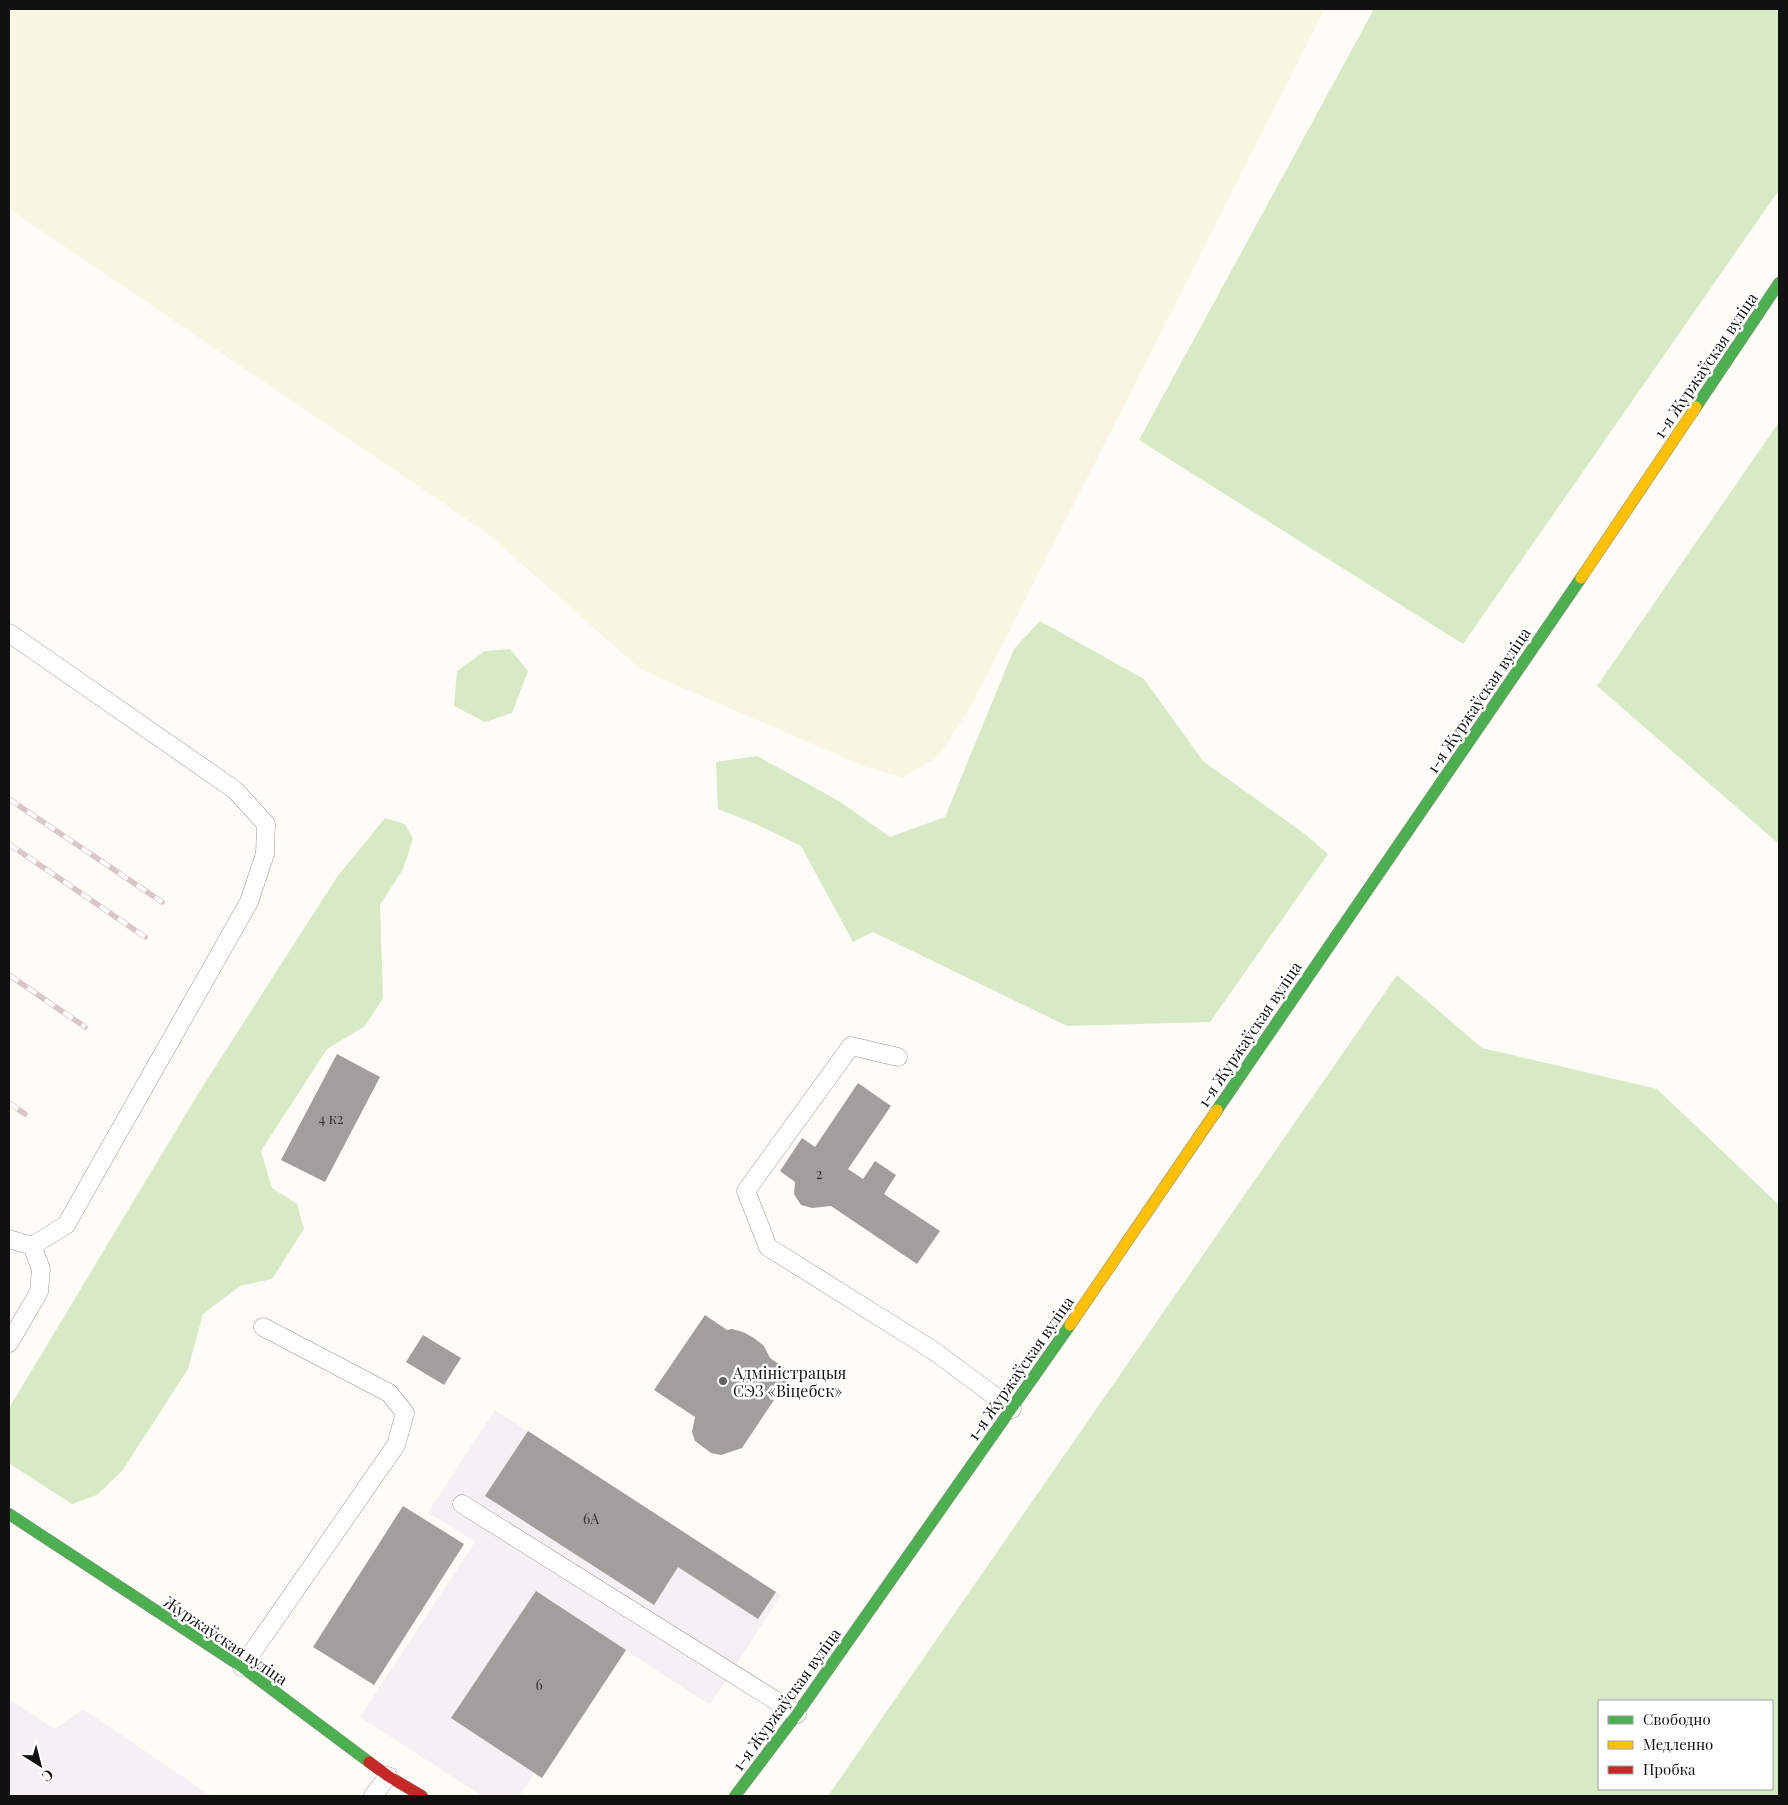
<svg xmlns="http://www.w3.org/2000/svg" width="1788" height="1805" font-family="'Playfair Display',serif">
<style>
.industrial{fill:#f5f0f3}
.farmland{fill:#f9f7e4}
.forest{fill:#d8eac5;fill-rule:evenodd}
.building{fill:#a19f9c}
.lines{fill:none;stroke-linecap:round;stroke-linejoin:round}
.lane-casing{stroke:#979795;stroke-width:19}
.fast-casing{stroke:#8e8d8b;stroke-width:12}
.slow-casing{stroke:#8e8d8b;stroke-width:12}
.jam-casing{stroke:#8e8d8b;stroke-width:12}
.lane{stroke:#fffffe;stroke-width:18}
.fast{stroke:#4caf50;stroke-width:11}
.slow{stroke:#ffc107;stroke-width:11}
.jam{stroke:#c62828;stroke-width:11}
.rail-casing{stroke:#d9c6c7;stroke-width:5.5}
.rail{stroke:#fff;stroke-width:4;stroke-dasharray:11;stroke-linecap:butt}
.poi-dot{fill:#646362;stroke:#fff;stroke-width:2}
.labels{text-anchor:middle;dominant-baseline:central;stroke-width:5;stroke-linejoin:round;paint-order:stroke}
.number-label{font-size:14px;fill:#353434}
.street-label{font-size:16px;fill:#111;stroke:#fff}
.poi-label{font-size:16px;fill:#111;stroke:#fff;text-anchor:start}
</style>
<rect width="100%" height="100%" fill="#fdfcf7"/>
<!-- industrial -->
<path class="industrial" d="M495 1410 781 1595 710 1705 625 1650 542 1778 534 1774 519 1796H482L360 1717 475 1542 428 1512Z
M9 1699 55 1729 83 1709 211 1796H9Z"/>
<!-- farmland -->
<path class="farmland" d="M9 9H1325L973 703 939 756 903 778 863 766 641 670 487 533 9 209Z"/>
<!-- forest -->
<path class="forest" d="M1374 9H1779V190L1463 644 1139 440Z
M1779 422V844L1597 686Z
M1040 621 1144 679 1203 761 1305 834 1328 854 1210 1022 1067 1026 873 932 853 942 801 846 756 824 718 809 716 762 757 756 839 801 890 837 945 817 1014 649Z
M510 649 528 671 512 713 485 722 454 706 457 671 485 651Z
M385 818 405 824 413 839 403 869 380 905 383 998 365 1026 327 1049 261 1151 272 1188 297 1204 304 1229 272 1279 240 1286 203 1314 188 1369 122 1471 97 1495 72 1504 10 1464 9 1456V1408L201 1089 337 877Z
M1397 975 1482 1048 1657 1089 1779 1205V1796H828ZM1772 1701V1789H1599V1701Z"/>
<!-- building -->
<path class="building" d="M337 1054 380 1077 325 1182 281 1160Z
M858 1083 891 1106 848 1169 863 1179 875 1161 896 1175 884 1194 940 1231 917 1264 831 1206 812 1208 801 1205 794 1194 795 1182 780 1171 802 1138 815 1147Z
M705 1315 727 1330 732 1329 743 1332 754 1338 764 1346 770 1358 792 1373 742 1448 721 1455 711 1453 695 1441 692 1432 695 1417 654 1390Z
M423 1335 461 1358 444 1385 406 1362Z
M528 1431 776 1592 758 1619 678 1567 654 1605 485 1496Z
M403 1506 464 1544 374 1685 313 1647Z
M536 1591 626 1650 542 1778 451 1718Z"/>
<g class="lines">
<defs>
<path id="lane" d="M9 633 235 790 266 824 265 854 249 902 66 1225 32 1246 9 1239
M898 1057 851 1046 746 1191 768 1247 934 1351 1012 1409
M9 1343 39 1292 41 1269 32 1246
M462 1504 797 1714
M242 1667 396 1445 405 1413 389 1393 263 1327
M373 1796 388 1776"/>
<path id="fast" d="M1696 407 1779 283
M1217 1110 1581 578
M9 1514 242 1667 369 1762
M735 1796 797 1714 1070 1325"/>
<path id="slow" d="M1581 578 1696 407
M1070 1325 1217 1110"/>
<path id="jam" d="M369 1762 388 1776 422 1796"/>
</defs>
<!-- lane casing -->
<use href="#lane" class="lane-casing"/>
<!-- fast casing -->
<use href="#fast" class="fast-casing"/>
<!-- slow casing -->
<use href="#slow" class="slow-casing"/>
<!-- jam casing -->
<use href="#jam" class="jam-casing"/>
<!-- lane -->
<use href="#lane" class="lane"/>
<!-- fast -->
<use href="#fast" class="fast"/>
<!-- slow -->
<use href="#slow" class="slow"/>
<!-- jam -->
<use href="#jam" class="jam"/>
<defs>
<path id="rail" d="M9 799 162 902
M9 844 145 937
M9 975 85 1027
M9 1103 25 1114"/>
</defs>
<!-- rail casing -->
<use href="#rail" class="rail-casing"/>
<!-- rail -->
<use href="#rail" class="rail"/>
</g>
<!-- markers -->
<circle class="poi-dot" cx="723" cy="1381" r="5"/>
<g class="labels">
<!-- number labels -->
<g class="number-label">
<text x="331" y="1118">4 к2</text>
<text x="819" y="1173">2</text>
<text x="591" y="1518">6А</text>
<text x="539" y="1684">6</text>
</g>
<!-- street labels -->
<g class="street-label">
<text transform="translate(1705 365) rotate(-56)">1-я Журжаўская вуліца</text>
<text transform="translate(1478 700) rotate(-56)">1-я Журжаўская вуліца</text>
<text transform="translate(1249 1034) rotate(-56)">1-я Журжаўская вуліца</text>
<text transform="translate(1020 1368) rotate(-55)">1-я Журжаўская вуліца</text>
<text transform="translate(226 1640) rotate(34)">Журжаўская вуліца</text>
<text transform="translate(786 1699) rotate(-54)">1-я Журжаўская вуліца</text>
</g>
<!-- poi labels -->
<g class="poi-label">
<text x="733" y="1372">Адміністрацыя<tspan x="733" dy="18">СЭЗ «Віцебск»</tspan></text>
</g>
</g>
<!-- border -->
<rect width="1788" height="1805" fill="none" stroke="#111111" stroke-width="20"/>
<!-- legend -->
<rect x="1598" y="1700" width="175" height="90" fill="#ffffff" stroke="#a0a0a0"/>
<rect x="1608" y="1716" width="25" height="8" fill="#4caf50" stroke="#a0a0a0"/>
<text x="1643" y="1725" font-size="15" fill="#111111">Свободно</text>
<rect x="1608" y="1741" width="25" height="8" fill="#ffc107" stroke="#a0a0a0"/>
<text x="1643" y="1750" font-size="15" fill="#111111">Медленно</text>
<rect x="1608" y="1766" width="25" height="8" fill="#c62828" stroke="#a0a0a0"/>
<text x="1643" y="1775" font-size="15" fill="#111111">Пробка</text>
<!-- north arrow -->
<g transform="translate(40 1765) rotate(144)" stroke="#ffffff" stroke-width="4" paint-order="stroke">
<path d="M0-4L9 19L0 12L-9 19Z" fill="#111111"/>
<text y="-8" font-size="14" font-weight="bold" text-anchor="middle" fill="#111111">С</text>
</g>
</svg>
